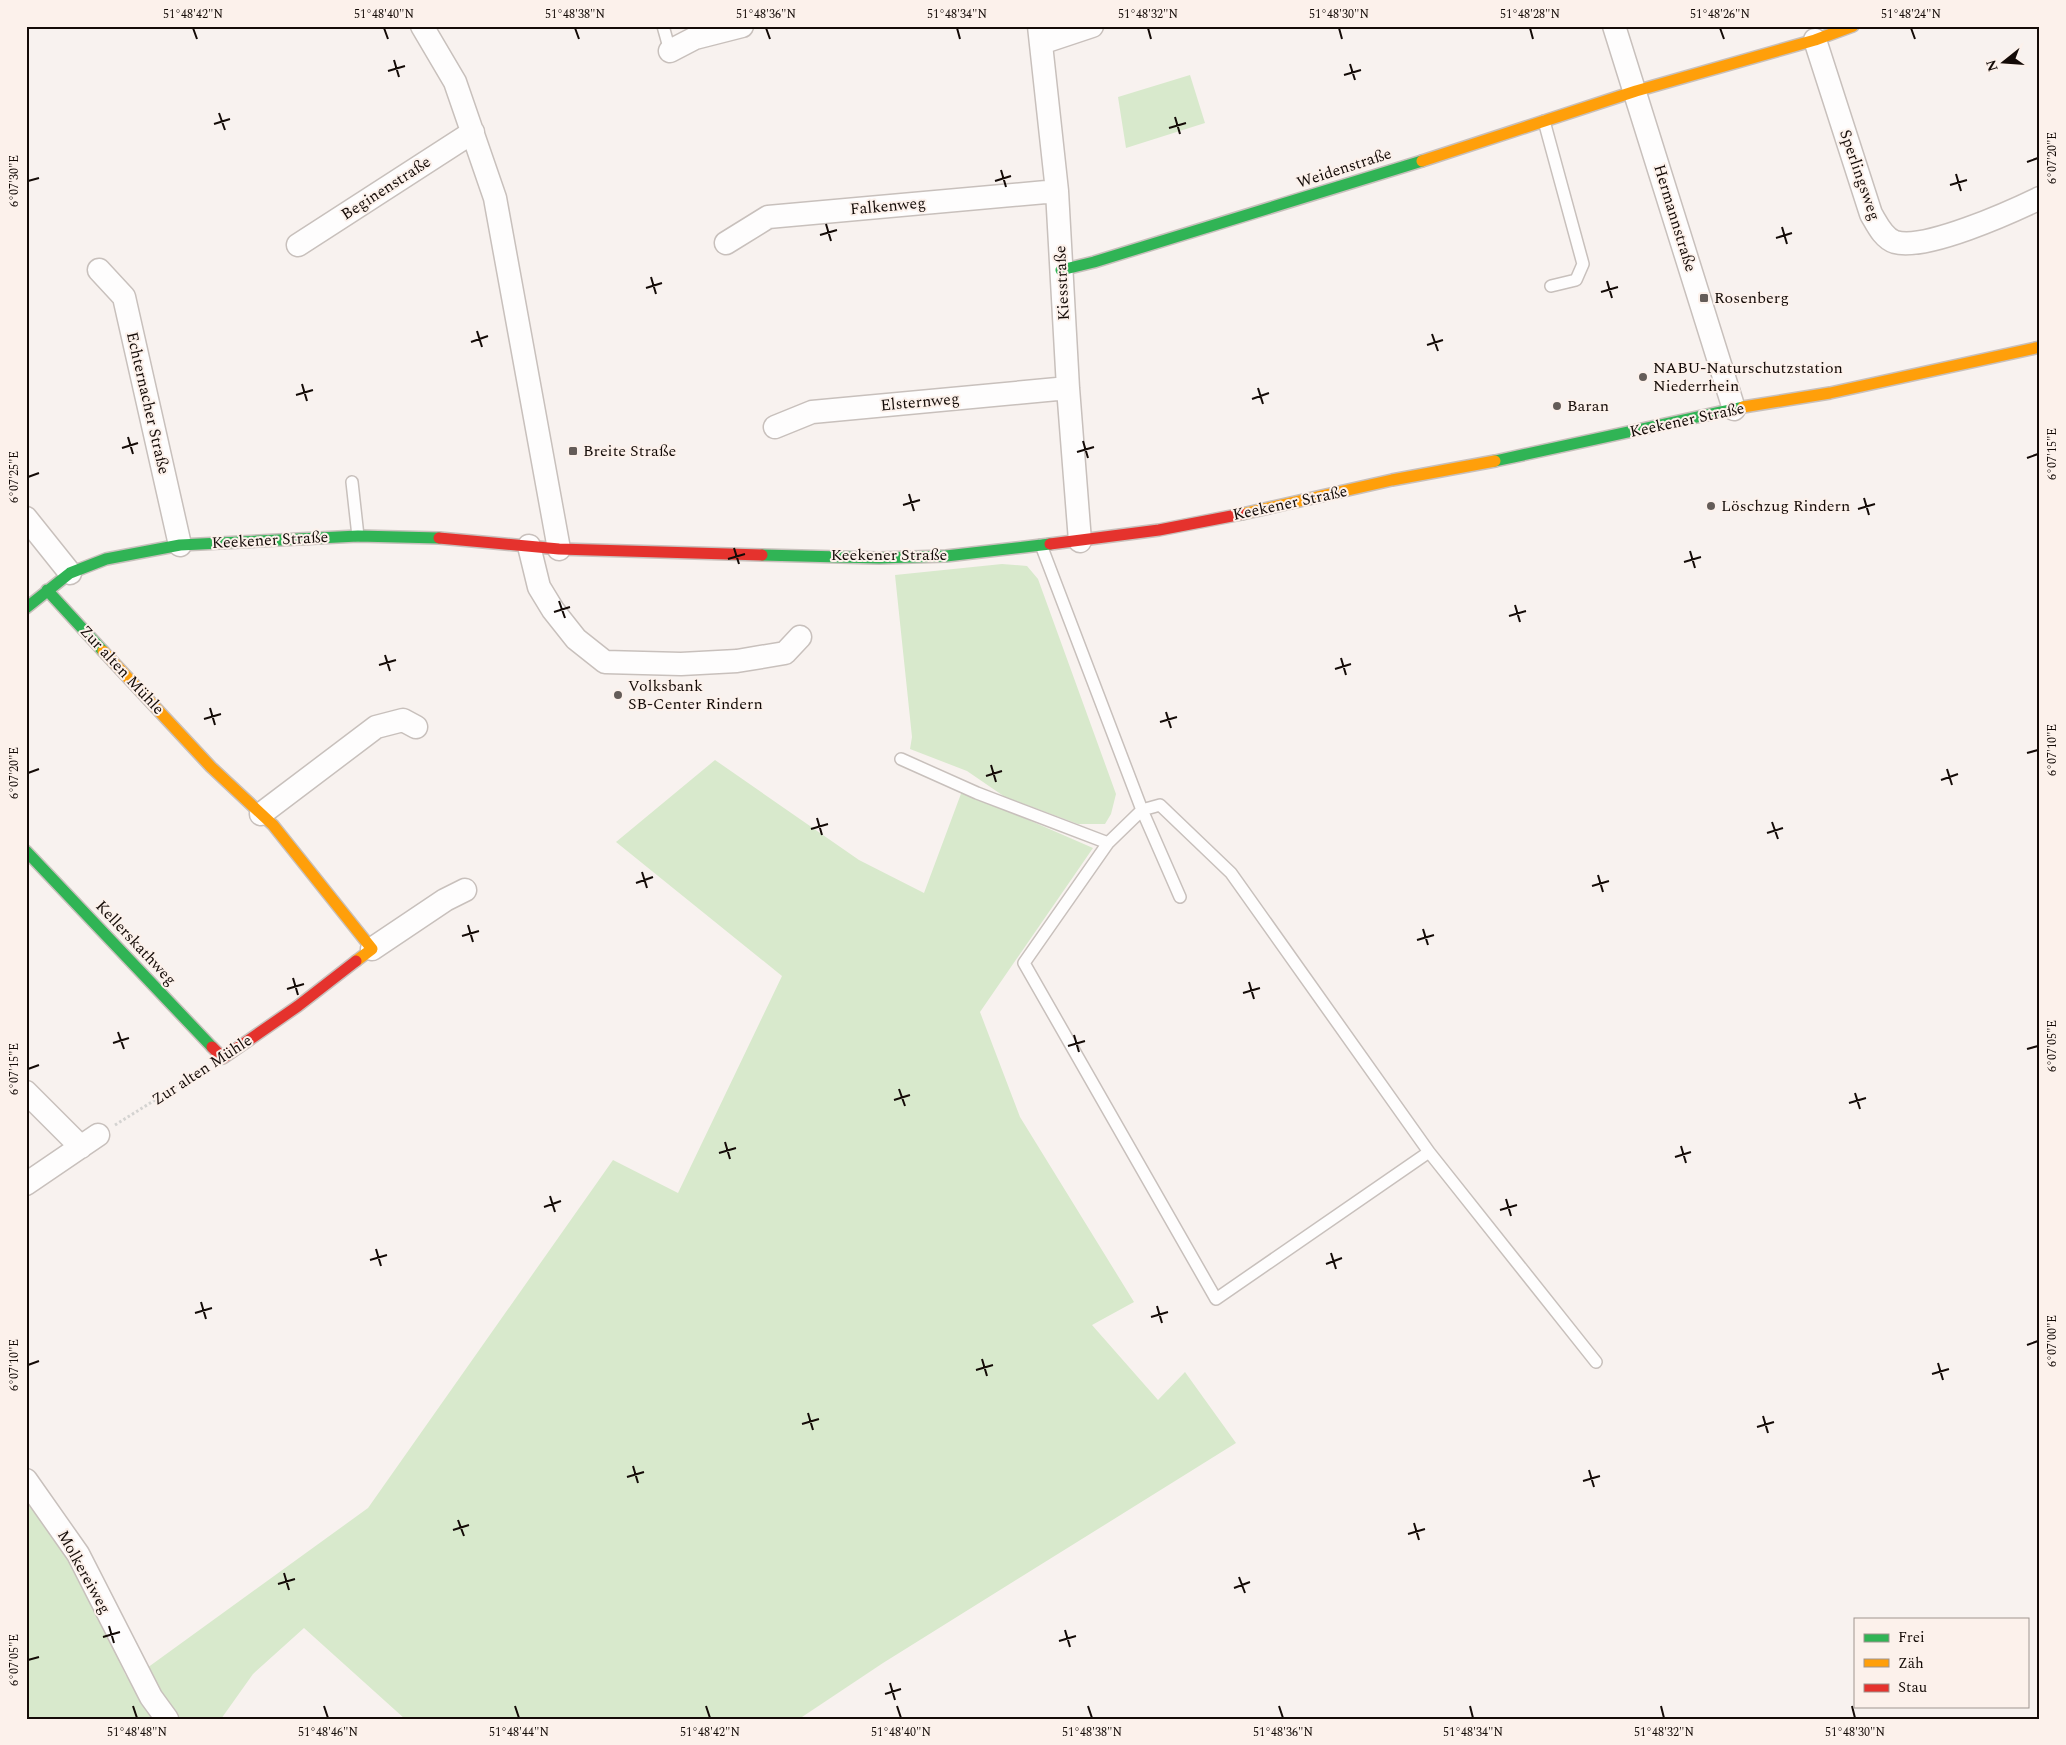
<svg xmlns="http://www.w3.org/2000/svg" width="2066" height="1745" font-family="Spectral,serif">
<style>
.green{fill:#d8e9cc}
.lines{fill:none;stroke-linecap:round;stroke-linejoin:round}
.lane-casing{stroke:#c8c0bc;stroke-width:14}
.street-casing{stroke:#c8c0bc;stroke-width:25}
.fast-casing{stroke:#c8c0bc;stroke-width:14}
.slow-casing{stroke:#c8c0bc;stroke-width:14}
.jam-casing{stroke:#c8c0bc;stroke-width:14}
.path{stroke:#d4d3d1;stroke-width:3;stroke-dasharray:2.5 2.5;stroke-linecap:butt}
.lane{stroke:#fefdfd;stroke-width:11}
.street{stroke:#fefdfd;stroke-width:22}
.fast{stroke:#30b455;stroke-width:11}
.slow{stroke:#ff9f0a;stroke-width:11}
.jam{stroke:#e5322d;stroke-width:11}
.ticks{fill:none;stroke:#140b07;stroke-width:2}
.poi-dot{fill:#645c58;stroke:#fcf1eb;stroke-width:2}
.labels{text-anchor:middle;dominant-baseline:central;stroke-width:4;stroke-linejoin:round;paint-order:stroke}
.street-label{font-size:16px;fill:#140b07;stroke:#fcf1eb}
.poi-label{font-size:16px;fill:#140b07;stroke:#fcf1eb;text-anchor:start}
.neatline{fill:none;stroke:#140b07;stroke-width:2}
.ticks-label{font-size:12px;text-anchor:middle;fill:#140b07}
</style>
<rect width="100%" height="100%" fill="#f8f2ef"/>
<!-- green -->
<path class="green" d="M1190 75 1205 123 1126 148 1118 97Z
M1002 564 1027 566 1038 579 1116 794 1111 814 1105 824H1078L1005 797 967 771 910 749 912 737 895 575Z
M715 760 859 860 924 893 962 791 1093 848 980 1012 1020 1117 1134 1302 1092 1325 1158 1400 1185 1372 1236 1443 883 1663 799 1719H405L304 1628 253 1674 221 1719H178L147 1668 368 1508 613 1160 678 1193 782 976 616 842Z
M26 1495 72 1561 99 1609 125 1674 154 1719H26Z"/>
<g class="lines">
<defs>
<path id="lane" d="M663 26 670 51
M1544 121 1583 264 1576 280 1551 286
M352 482 358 536
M1041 545 1142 810 1180 897
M901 759 977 793 1108 843 1142 810 1160 805 1231 873 1429 1152 1216 1299 1024 963 1108 843
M1429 1152 1596 1362"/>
<path id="street" d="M422 26 455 82 495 198 559 549
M1039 26 1057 191 1068 388 1080 541
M1614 26 1734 409
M1815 40 1871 214C1877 224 1883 238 1895 242 1925 251 2011 212 2040 198
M1041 43 1092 26
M670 51 695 38 742 26
M726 243 768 217 1057 191
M298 245 473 132
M99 270 124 297 180 545
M775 427 812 412 1068 388
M26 518 70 573
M529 546 539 587 553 610 576 639 605 662 681 664 737 661 785 653 800 637
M261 814 376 727 403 720 416 727
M372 949 445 900 465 890
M26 1092 81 1147
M26 1184 98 1135
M26 1480 78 1554 151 1697 167 1719"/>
<path id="fast" d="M1061 270 1094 262 1422 161
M1495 461 1743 407
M762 555 879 558 946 556 1050 544
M47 590 103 651
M26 608 70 573 106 559 180 545 358 536 439 538
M26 851 212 1047"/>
<path id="slow" d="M1422 161 1636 91 1815 40 1853 26
M1743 407 1830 393 2040 347
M1242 514 1392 480 1495 461
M103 651 211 767 273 825 372 949 356 961"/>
<path id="jam" d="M439 538 559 549 762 555
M1050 544 1159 530 1242 514
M212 1047 223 1058 298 1006 356 961"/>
</defs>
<!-- lane casing -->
<use href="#lane" class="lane-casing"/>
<!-- street casing -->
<use href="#street" class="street-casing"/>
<!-- fast casing -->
<use href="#fast" class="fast-casing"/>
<!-- slow casing -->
<use href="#slow" class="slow-casing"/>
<!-- jam casing -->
<use href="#jam" class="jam-casing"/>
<!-- path -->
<path class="path" d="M115 1125 203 1070"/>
<!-- lane -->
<use href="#lane" class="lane"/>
<!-- street -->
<use href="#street" class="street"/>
<!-- fast -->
<use href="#fast" class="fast"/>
<!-- slow -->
<use href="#slow" class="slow"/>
<!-- jam -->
<use href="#jam" class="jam"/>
</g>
<!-- ticks -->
<path class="ticks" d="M193 28 197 39M384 28 388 39M575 28 579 39M766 28 770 39M957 28 960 39M1148 28 1151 39M1339 28 1342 39M1530 28 1533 39M1720 28 1724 39M1911 28 1915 39M394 60 399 77M1350 64 1355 80M388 71 405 66M1344 75 1361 70M219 113 225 130M1175 117 1180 134M214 124 230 119M1169 128 1186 123M2027 162 2038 158M1001 170 1006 187M1956 174 1961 191M28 181 39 178M995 181 1011 176M1950 185 1967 180M826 224 831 241M1782 227 1787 244M820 235 837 230M1776 238 1792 233M651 277 656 294M1607 281 1612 298M646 288 662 283M1601 292 1618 287M477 331 482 347M1432 334 1438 351M471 342 488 336M1427 345 1443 340M302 384 307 401M1258 388 1263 404M296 395 313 390M1252 399 1269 393M128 437 133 454M1083 441 1088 458M122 448 138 443M1077 452 1094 447M2027 458 2038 454M28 477 39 473M909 494 914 511M1864 498 1869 515M903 505 920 500M1858 509 1875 504M734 548 739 564M1690 551 1695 568M728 559 745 554M1684 562 1701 557M559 601 565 618M1515 605 1520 622M554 612 570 607M1509 616 1526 611M385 655 390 671M1341 658 1346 675M379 665 396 660M1335 669 1351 664M210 708 215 725M1166 712 1171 728M204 719 221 714M1160 722 1177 717M2027 753 2038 750M991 765 996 782M1947 769 1952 785M28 773 39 769M986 776 1002 771M1941 780 1958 774M817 818 822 835M1772 822 1778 839M811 829 828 824M1767 833 1783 828M642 872 647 888M1598 875 1603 892M636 883 653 877M1592 886 1609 881M468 925 473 942M1423 929 1428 945M462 936 479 931M1417 940 1434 935M293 978 298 995M1249 982 1254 999M287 989 304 984M1243 993 1260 988M118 1032 124 1049M1074 1035 1079 1052M113 1043 129 1038M1068 1046 1085 1041M2027 1049 2038 1046M28 1069 39 1065M899 1089 905 1106M1855 1093 1860 1109M894 1100 910 1095M1849 1103 1866 1098M725 1142 730 1159M1681 1146 1686 1163M719 1153 736 1148M1675 1157 1691 1152M550 1196 555 1212M1506 1199 1511 1216M544 1207 561 1201M1500 1210 1517 1205M376 1249 381 1266M1331 1253 1336 1269M370 1260 387 1255M1326 1264 1342 1258M201 1302 206 1319M1157 1306 1162 1323M195 1313 212 1308M1151 1317 1168 1312M2027 1345 2038 1341M982 1359 987 1376M1938 1363 1943 1380M28 1365 39 1361M976 1370 993 1365M1932 1374 1949 1369M808 1413 813 1430M1763 1416 1768 1433M802 1424 819 1419M1757 1427 1774 1422M633 1466 638 1483M1589 1470 1594 1487M627 1477 644 1472M1583 1481 1600 1476M458 1520 464 1536M1414 1523 1419 1540M453 1530 469 1525M1408 1534 1425 1529M284 1573 289 1590M1239 1577 1245 1593M278 1584 295 1579M1234 1588 1250 1582M109 1626 114 1643M1065 1630 1070 1647M103 1637 120 1632M1059 1641 1076 1636M28 1660 39 1657M890 1683 895 1700M885 1694 901 1689M133 1706 137 1718M324 1706 328 1718M515 1706 519 1718M706 1706 710 1718M897 1706 901 1718M1088 1706 1092 1718M1279 1706 1283 1718M1470 1706 1473 1718M1661 1706 1664 1718M1852 1706 1855 1718"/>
<!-- markers -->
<g class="poi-dot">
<rect x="1699" y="293" width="10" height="10" rx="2.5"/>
<circle cx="1643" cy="377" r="5"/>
<circle cx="1557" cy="406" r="5"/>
<rect x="568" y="446" width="10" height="10" rx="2.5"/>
<circle cx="1711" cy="506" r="5"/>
<circle cx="618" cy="695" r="5"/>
</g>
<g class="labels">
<!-- street labels -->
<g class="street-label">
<text transform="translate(1344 168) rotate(-18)">Weidenstraße</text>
<text transform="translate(1860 175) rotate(71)">Sperlingsweg</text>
<text transform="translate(386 188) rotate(-33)">Beginenstraße</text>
<text transform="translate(888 206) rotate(-5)">Falkenweg</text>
<text transform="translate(1675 218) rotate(73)">Hermannstraße</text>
<text transform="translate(1062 283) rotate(-93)">Kiesstraße</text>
<text transform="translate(920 402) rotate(-5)">Elsternweg</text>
<text transform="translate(148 403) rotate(77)">Echternacher Straße</text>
<text transform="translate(1687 420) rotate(-12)">Keekener Straße</text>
<text transform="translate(1290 503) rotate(-12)">Keekener Straße</text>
<text transform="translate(270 540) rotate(-3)">Keekener Straße</text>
<text x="889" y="555">Keekener Straße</text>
<text transform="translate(122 670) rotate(47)">Zur alten Mühle</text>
<text transform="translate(136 943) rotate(47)">Kellerskathweg</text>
<text transform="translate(202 1070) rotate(-33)">Zur alten Mühle</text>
<text transform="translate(84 1572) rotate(61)">Molkereiweg</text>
</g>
<!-- poi labels -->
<g class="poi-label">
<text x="1714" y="298">Rosenberg</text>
<text x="1653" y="368">NABU-Naturschutzstation<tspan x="1653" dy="18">Niederrhein</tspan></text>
<text x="1567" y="406">Baran</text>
<text x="583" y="451">Breite Straße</text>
<text x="1721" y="506">Löschzug Rindern</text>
<text x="628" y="686">Volksbank<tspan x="628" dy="18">SB-Center Rindern</tspan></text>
</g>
</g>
<!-- border -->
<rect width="2066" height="1745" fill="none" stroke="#fcf1eb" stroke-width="55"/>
<!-- legend -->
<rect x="1854" y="1618" width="175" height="90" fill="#fcf1eb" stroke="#9f9590"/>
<rect x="1864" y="1634" width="25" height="8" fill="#30b455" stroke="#9f9590"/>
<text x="1898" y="1642" font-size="15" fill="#140b07">Frei</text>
<rect x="1864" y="1659" width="25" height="8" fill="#ff9f0a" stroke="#9f9590"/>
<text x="1898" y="1668" font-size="15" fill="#140b07">Zäh</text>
<rect x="1864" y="1684" width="25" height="8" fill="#e5322d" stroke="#9f9590"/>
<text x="1898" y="1692" font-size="15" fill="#140b07">Stau</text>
<!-- north arrow -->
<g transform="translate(2004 62) rotate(253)" stroke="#fcf1eb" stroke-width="4" paint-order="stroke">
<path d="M0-4L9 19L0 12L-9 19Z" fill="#140b07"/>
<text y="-8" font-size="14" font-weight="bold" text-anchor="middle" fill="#140b07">N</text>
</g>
<rect x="28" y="28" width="2010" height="1690" class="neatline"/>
<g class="ticks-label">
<text x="193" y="18">51°48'42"N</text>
<text x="384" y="18">51°48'40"N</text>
<text x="575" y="18">51°48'38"N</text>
<text x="766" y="18">51°48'36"N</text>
<text x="957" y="18">51°48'34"N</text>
<text x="1148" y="18">51°48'32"N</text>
<text x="1339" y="18">51°48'30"N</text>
<text x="1530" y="18">51°48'28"N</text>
<text x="1720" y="18">51°48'26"N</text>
<text x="1911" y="18">51°48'24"N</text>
<text transform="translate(2052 158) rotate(-90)" y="4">6°07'20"E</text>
<text transform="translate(14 181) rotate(-90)" y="4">6°07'30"E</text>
<text transform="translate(2052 454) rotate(-90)" y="4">6°07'15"E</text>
<text transform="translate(14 477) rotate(-90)" y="4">6°07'25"E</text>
<text transform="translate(2052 750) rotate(-90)" y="4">6°07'10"E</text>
<text transform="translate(14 773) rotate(-90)" y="4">6°07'20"E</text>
<text transform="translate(2052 1046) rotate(-90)" y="4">6°07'05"E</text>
<text transform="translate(14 1069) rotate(-90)" y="4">6°07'15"E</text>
<text transform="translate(2052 1341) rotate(-90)" y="4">6°07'00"E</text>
<text transform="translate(14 1365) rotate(-90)" y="4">6°07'10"E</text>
<text transform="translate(14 1660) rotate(-90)" y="4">6°07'05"E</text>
<text x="137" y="1736">51°48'48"N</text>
<text x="328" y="1736">51°48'46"N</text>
<text x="519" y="1736">51°48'44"N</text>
<text x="710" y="1736">51°48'42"N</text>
<text x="901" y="1736">51°48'40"N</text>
<text x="1092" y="1736">51°48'38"N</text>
<text x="1283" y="1736">51°48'36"N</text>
<text x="1473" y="1736">51°48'34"N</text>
<text x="1664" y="1736">51°48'32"N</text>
<text x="1855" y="1736">51°48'30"N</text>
</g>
</svg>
